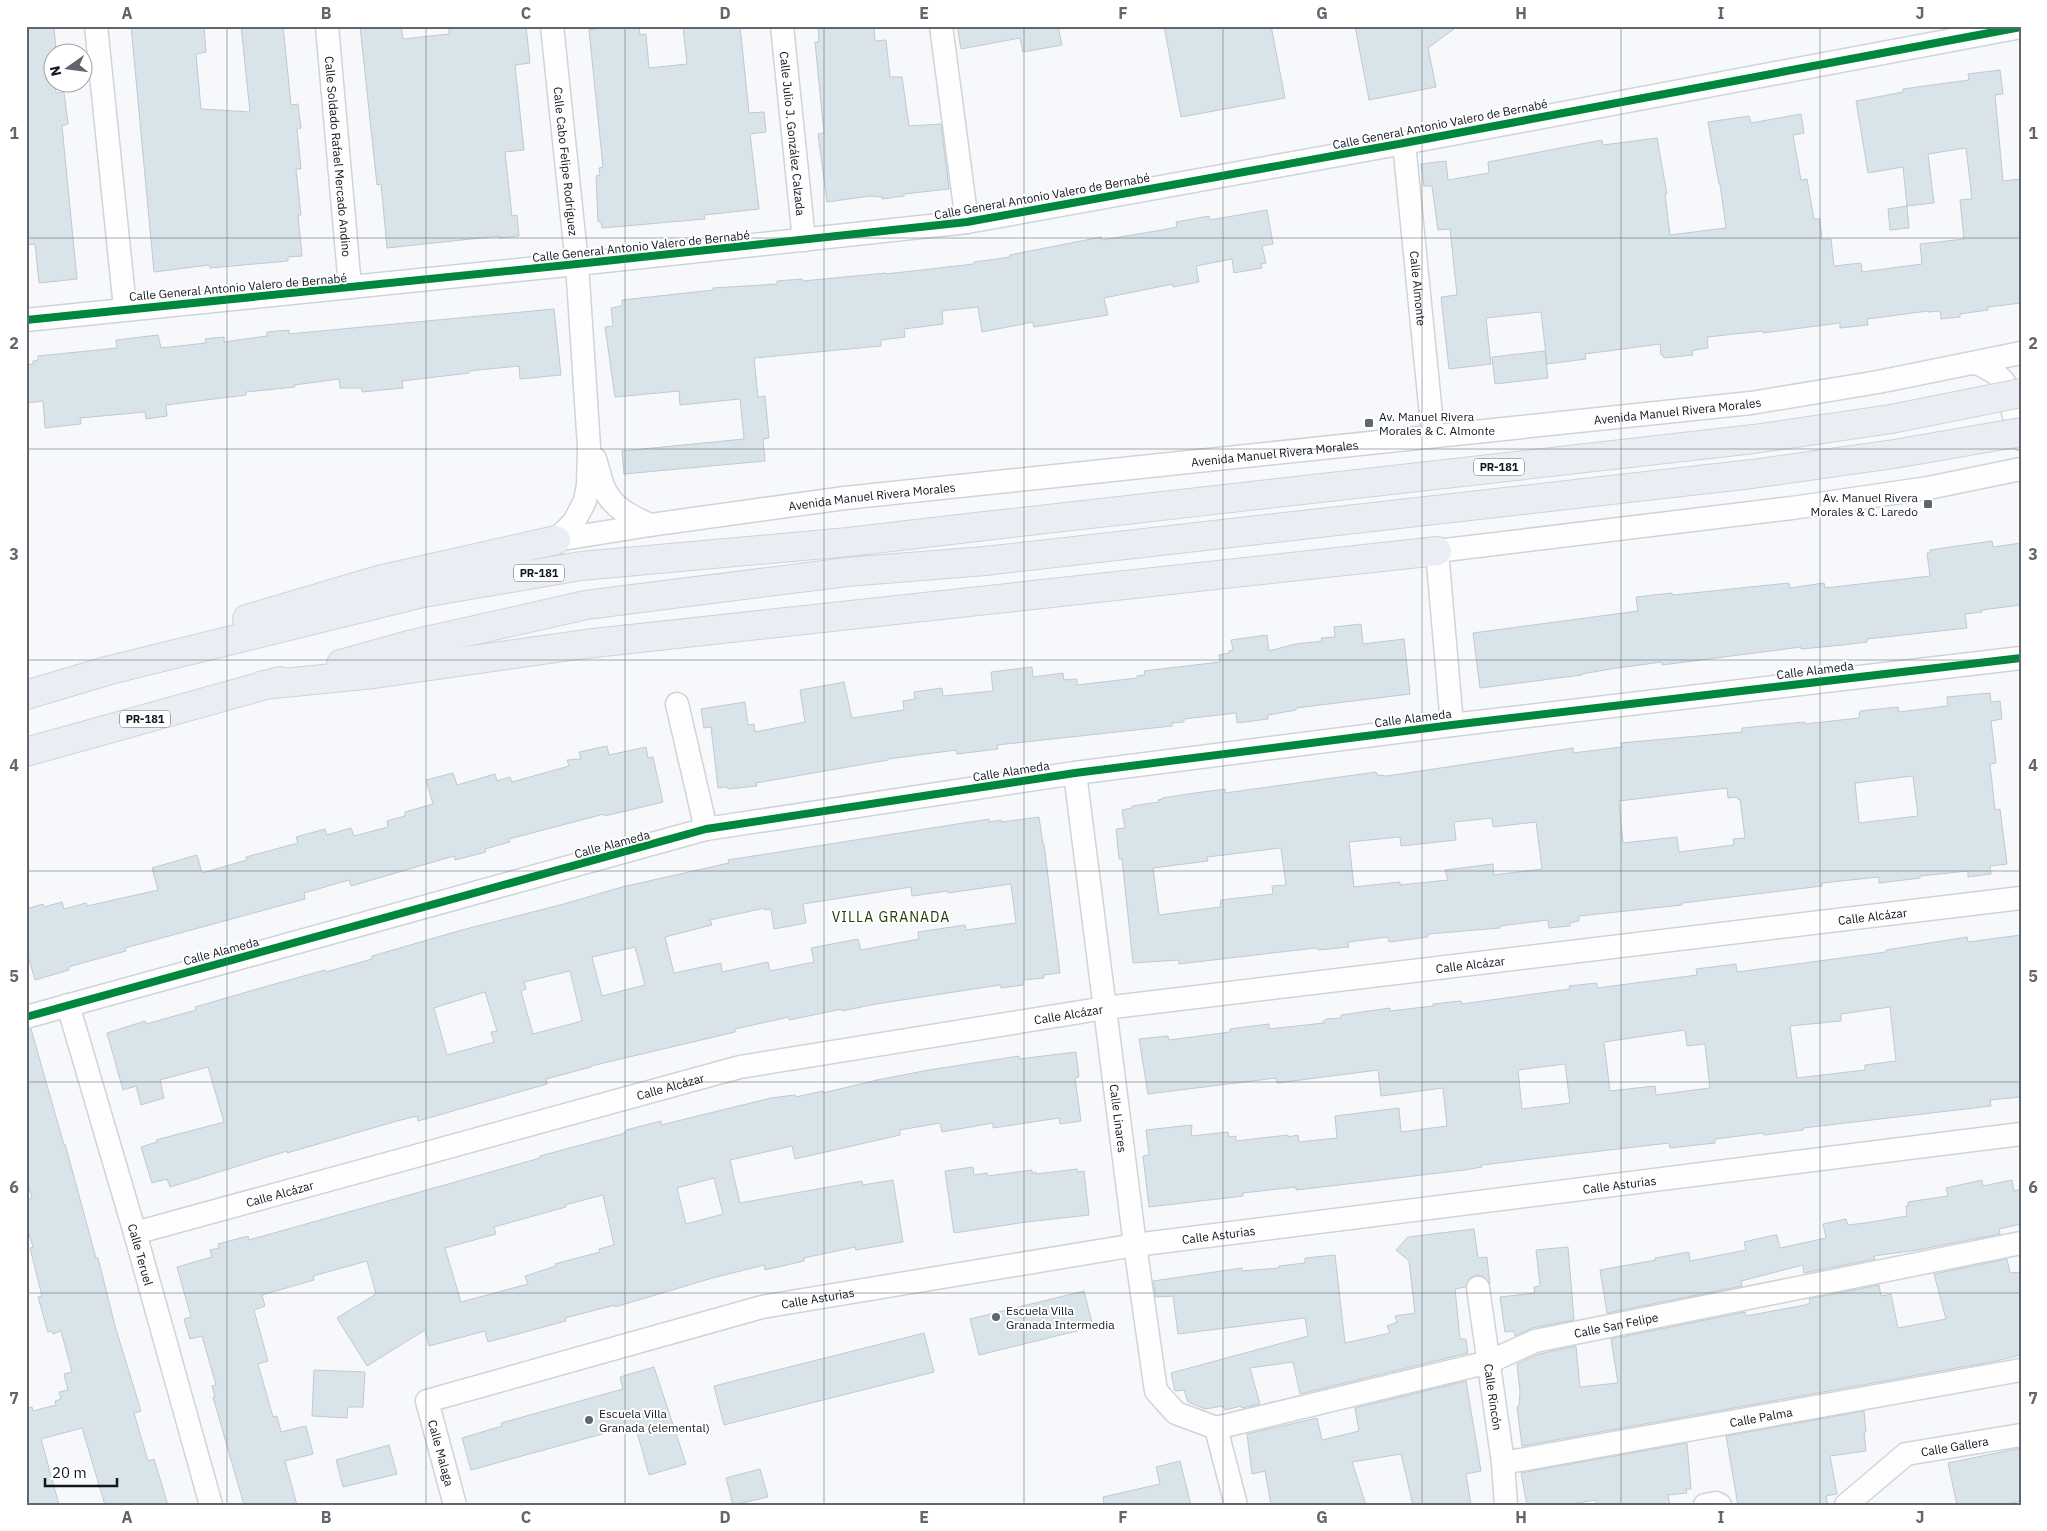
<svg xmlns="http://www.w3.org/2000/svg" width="2047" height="1531" font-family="'IBM Plex Sans',sans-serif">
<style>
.building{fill:#d8e4ea;stroke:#c3c9cd;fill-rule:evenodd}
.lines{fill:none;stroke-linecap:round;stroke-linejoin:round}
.street-casing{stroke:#cfd4d9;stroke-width:25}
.highway-casing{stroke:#d1d3d5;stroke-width:30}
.street{stroke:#fefefe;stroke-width:22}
.highway{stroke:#ebedf5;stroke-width:28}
.highway-bridge-casing{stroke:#d1d3d5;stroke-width:30;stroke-linecap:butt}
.highway-bridge{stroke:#ebedf5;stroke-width:28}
.cycleway-casing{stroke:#fff;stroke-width:11}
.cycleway{stroke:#00873e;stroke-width:8}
.grid{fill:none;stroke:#60666c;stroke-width:1;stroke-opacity:0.55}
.poi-dot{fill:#60666c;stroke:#fff;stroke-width:2}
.labels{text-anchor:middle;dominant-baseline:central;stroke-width:4;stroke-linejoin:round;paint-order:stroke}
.shield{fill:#fff;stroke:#585d62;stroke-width:1}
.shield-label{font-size:11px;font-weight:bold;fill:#10171f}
.street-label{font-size:12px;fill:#10171f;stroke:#fff}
.poi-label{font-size:12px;fill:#10171f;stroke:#fff;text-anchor:start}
.neighbourhood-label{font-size:14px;letter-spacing:1px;fill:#283c07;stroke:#fff}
.neatline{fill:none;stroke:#60666c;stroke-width:2}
.grid-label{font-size:16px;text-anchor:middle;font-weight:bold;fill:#60666c}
</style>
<rect width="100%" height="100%" fill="#f6f8fb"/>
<!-- building -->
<path class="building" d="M26 26H54L56 52H51L52 82H55L56 93 64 92 68 124 62 126 77 279 39 283 35 244 26 245Z
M131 26H204L206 52 196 54 201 109 250 112 241 26H283L291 105 298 104 301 128 297 129 301 169H296L301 215H298L302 256 288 257V261L210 268 209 265 154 272Z
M360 26H401L403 39 449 34V26H526L530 63 515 65 524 150 505 152 512 216 517 215 519 236 499 238V236L387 248 381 184 377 185Z
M608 26H639L640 35 646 34 649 68 687 64 683 26H740L749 113 764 112 766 132 750 134 759 209 704 215 705 219 602 228 601 221 598 222 596 176 600 175 599 168 603 167 589 30Z
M818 26H874L875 41 886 40 890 77H902L909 126 941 124 949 189 904 194V196L882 199V197L870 196 827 202 818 134 824 133 815 42H819Z
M957 26H1058L1062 45 1023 52 1020 38 961 49Z
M1164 26H1271L1285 98 1181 117Z
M1355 26H1458L1428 48 1436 87 1369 100Z
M2000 70 2003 94 1995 95 2003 181 2021 179V303L1988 307V310L1960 314V317L1941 319 1940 311 1928 312V311L1867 319 1868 325 1840 328V323L1763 333V331L1707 337 1708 348 1695 350 1692 351 1693 355 1664 358 1663 355H1661L1660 344 1585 354 1586 359 1547 364 1541 312 1486 318 1491 364 1449 369 1441 297 1457 295 1450 229 1438 230 1432 186H1424L1421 164 1446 161 1448 180 1489 173 1488 162 1602 140 1603 145 1657 138 1667 194H1665L1670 235 1726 228 1720 184H1719L1708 122 1749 116 1751 123 1801 114 1804 133 1793 135 1801 180 1807 179 1814 219H1820L1822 240 1831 239 1834 266 1861 263 1862 272 1922 264 1920 244 1964 239 1960 200 1972 199 1966 148 1928 154 1934 203 1907 206 1903 167 1868 173 1856 101 1903 92V89L1969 80 1968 74Z
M1907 206 1909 228 1890 230 1888 209Z
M1267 210 1273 244 1262 246 1266 263 1261 264 1262 268 1234 273 1232 259 1196 266 1199 282 1173 287V284L1104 298 1108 315 1034 327 1033 322 982 332 978 307 942 311 943 324 904 329 905 337 881 340V346L754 358 758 397 765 396 769 438 763 439 765 461 624 474 622 451 744 439 740 399 680 405 679 391 615 397 605 327 613 326 611 308 622 306V300L714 290 713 288 777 284V281L802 279 803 281 886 273V274L974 264V262L1011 257 1010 255 1101 237 1102 240 1162 230 1177 227 1176 222 1209 216 1210 220Z
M554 309 561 375 520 379 519 366 469 371V373L402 381 403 388 362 392V388H340L339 379 294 385 295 387 246 392V395L166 405 167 416 146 419 145 412 80 418 81 424 45 428 43 401 26 403V365L33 364V361L38 360V356L117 348 116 340 158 335 161 348 206 343 205 339 224 337V342L267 336V332L289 330V334Z
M1545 351 1548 378 1495 384 1492 357Z
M1992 541 1993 547 2021 543V605L1981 610 1982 612 1965 614 1967 628 1867 639V642L1842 645 1801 649V647L1662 665V662L1610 669 1582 674V675L1480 688 1473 633 1638 611 1636 597 1672 593 1673 595 1789 583 1790 588 1824 583 1825 588 1930 576 1927 553H1930V550Z
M1361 624 1363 644 1404 639 1410 694 1296 708V710L1268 715V719L1237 723 1236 713 1184 719V722L1172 723V726L997 745 998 749 957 754 956 750 888 759V760L756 783 757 786 728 789 727 787 718 788 711 727 704 728 701 709 745 702 748 725 754 724 755 732 805 722 800 690 834 684 844 682 852 718 904 710 903 701 915 699 914 692 942 688 943 696 993 691 991 672 1032 667 1033 677 1063 673 1064 680 1077 679V685L1137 678V676L1145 675 1144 671 1220 662 1219 655 1229 653V651L1233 650 1231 640 1267 635 1269 651 1295 644 1322 641 1321 638 1335 637 1334 627Z
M1990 693 1991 702 2000 701 2002 719 1991 721 1996 763 1990 764 1995 810 2000 809 2007 864 1990 866 1991 874 1968 877V871L1920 876V878L1879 883V877L1822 883V886L1682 903V905L1579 916V921L1570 923V926L1549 928 1548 920 1500 926V928L1428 934V937L1389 942 1388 937 1348 942 1349 947 1319 950 1315 948 1179 964V960L1133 963 1122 859H1119L1116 829 1125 828 1122 810 1132 808V806L1159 802 1158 800 1162 799V798L1195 793 1225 789V793L1376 772 1377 775 1387 776 1573 748V753L1622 747 1621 743 1742 732V728L1805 722V724L1859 718 1860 711 1898 707 1899 712 1948 706 1947 697ZM1913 776 1918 816 1859 823 1855 783ZM1727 788 1728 798 1738 797V800L1740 799 1745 838 1733 839 1734 845 1679 852 1677 837 1623 843 1619 801ZM1492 818 1493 827 1536 822 1542 869 1494 875 1493 864 1445 870 1448 880 1400 885V882L1354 887 1349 842 1400 837 1401 846 1456 840 1454 822ZM1281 848 1286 885 1272 886 1273 894 1221 900 1220 907 1159 915 1153 868 1208 861 1207 857Z
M607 746 609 755 646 747 648 758 653 757 663 802 605 816 604 814 509 839 510 842 485 849 486 852 455 860 454 856 351 886 349 880 304 893 305 899 125 948 126 951 79 964 69 967V970L35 980 26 949V909L43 904 44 907 62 902 64 909 86 903 87 906 158 890 152 868 197 855 202 873 247 860 246 857 298 843 296 837 325 829 327 835 351 828 354 836 388 827 387 821 405 816V812L433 804 426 780 453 773 457 785 495 774 497 781 510 777 512 782 569 766 567 760 581 759 579 752Z
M1039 817 1043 844H1044L1060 973 1044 975V978L1023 980V985L1001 988 1000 985 876 1004 842 1011V1009L789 1020V1017L735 1029V1032L591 1066V1067L546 1079 547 1084 418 1121 417 1116 397 1121 287 1153V1151L170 1187 167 1179 152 1183 141 1147 157 1142 156 1140 224 1122 208 1067 160 1080 164 1098 141 1105 136 1086 123 1090 107 1033 145 1021 146 1024 196 1010 195 1007 271 985 325 970 326 972 372 959V956L462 930 564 904 622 887 729 863 728 860 989 819V822L1001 820V822ZM1011 884 1016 923 966 930 965 925 918 932 919 939 861 950 858 939 811 948 814 962 770 971 768 962 722 972 721 963 674 973 665 937 712 925 710 920 765 908V910L771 909 774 929 806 923 803 904 911 887 912 896 947 891 948 893ZM635 947 645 985 602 996 592 957ZM570 971 582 1021 533 1034 521 991 526 989 524 982ZM485 992 497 1031 491 1032 494 1042 447 1055 434 1008Z
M2021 935V1097L1990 1100 1991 1106 1803 1128V1130L1764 1135 1763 1133 1715 1139V1143L1670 1148 1669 1143 1481 1165 1482 1167 1464 1170 1373 1181 1296 1190V1187L1243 1193V1196L1149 1207 1143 1156 1149 1155 1146 1130 1192 1125 1191 1136 1228 1132 1229 1137 1236 1136V1141L1288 1135V1137L1298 1135 1299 1142 1337 1138 1335 1116 1399 1108 1401 1132 1447 1126 1443 1088 1381 1096 1378 1070 1277 1083 1276 1078 1148 1094 1139 1039 1168 1036 1169 1040 1230 1032V1029L1269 1024V1029L1324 1023 1323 1021 1327 1019 1341 1018V1015L1390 1008V1011L1433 1006V1004L1461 1001 1462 1004 1570 989 1569 986 1597 983V988L1697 975 1696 969 1736 964 1737 972 1886 952V950L1967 937 1968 942ZM1890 1007 1896 1061 1865 1065V1070L1797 1078 1790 1026 1841 1021V1014ZM1685 1030 1687 1046 1705 1044 1710 1088 1656 1095 1655 1086 1610 1091 1604 1042ZM1565 1064 1570 1103 1522 1109 1518 1070Z
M31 1029 64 1145 65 1144 96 1258H98L115 1326 141 1411 134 1413 148 1461 154 1459 168 1505H105L82 1428 41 1439 59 1505H26V1408L32 1407 33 1411 56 1405 55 1401 61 1399 59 1392 68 1390 64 1374 72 1372 61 1331 53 1334 52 1331 48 1332 38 1297 42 1296 30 1248 33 1247 26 1224V1200L32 1198 26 1177V1030Z
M1076 1052 1079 1077 1075 1078 1081 1121 1060 1124 1059 1118 993 1128V1123L942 1132 940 1123 900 1130V1135L795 1159 792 1146 730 1160 740 1203 862 1181 863 1185 893 1180 903 1242 856 1250 855 1247 804 1258V1261L765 1270 764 1265 709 1279 615 1307V1305L565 1318 566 1321 488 1342 485 1331 429 1346 425 1330 367 1366 337 1318 376 1294 367 1261 313 1276 314 1280 262 1295 265 1306 254 1310 268 1361 258 1364 273 1417 277 1416 281 1432 306 1426 313 1454 285 1461 297 1505H244L213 1397H215L212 1386 216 1385 202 1336 190 1339 184 1319 191 1317 177 1267 212 1257 210 1250 219 1248 218 1244 248 1236 249 1240 480 1175 540 1158V1156L622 1134 626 1132V1130L661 1121V1125L771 1098 795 1095 796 1097 823 1091V1093L877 1080 929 1070 1019 1056V1059ZM714 1178 723 1214 686 1224 677 1188ZM603 1195 614 1245 599 1249 600 1252 555 1264 556 1266 525 1276 528 1284 461 1302 445 1248 496 1234 494 1227 566 1207 565 1205Z
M973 1167 974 1175 987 1173 988 1176 1032 1170V1173L1036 1172V1174L1077 1169V1172L1084 1171 1089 1215 1026 1222 954 1233 945 1171Z
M1982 1180 1983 1186 2012 1180 2014 1191 2021 1189V1224L1999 1229 2000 1234 1917 1250 1874 1256 1875 1259 1804 1273 1803 1265 1741 1281 1742 1286 1607 1313 1600 1270 1656 1260 1655 1258 1689 1252 1690 1261 1746 1250 1744 1242 1770 1236 1777 1235 1780 1248 1826 1238 1823 1224 1846 1219 1848 1225 1865 1223 1907 1216 1906 1206H1908V1202L1948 1196 1946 1188Z
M1474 1229 1478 1258 1487 1257 1490 1284 1483 1276 1477 1275 1470 1278 1465 1287 1455 1289 1460 1339H1466L1468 1353 1300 1394 1293 1362 1250 1368 1260 1404 1242 1408 1241 1406 1225 1410 1223 1406 1205 1409 1188 1402 1184 1390 1175 1391 1171 1373 1308 1336 1305 1318 1178 1334 1173 1296 1156 1297 1153 1281 1242 1268V1271L1279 1268V1266L1305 1263V1258L1335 1255 1345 1343 1390 1333 1387 1326 1397 1322 1395 1316 1415 1313 1409 1261 1396 1250 1408 1237Z
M1568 1247 1574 1320 1532 1328 1515 1336 1514 1331 1505 1332 1500 1297 1535 1293 1534 1287 1540 1286 1536 1250Z
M2007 1259 2010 1273 2021 1272V1355L1996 1361 1522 1446 1517 1407 1519 1406 1520 1392 1517 1364 1539 1354 1576 1346 1580 1387 1618 1383 1611 1339 1745 1312 1746 1316 1805 1305 1810 1303 1809 1299 1879 1285 1881 1296 1891 1294 1898 1328 1946 1319 1934 1274Z
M1084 1291 1093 1327 979 1355 970 1319Z
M924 1333 934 1372 724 1425 714 1386Z
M654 1367 686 1464 649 1475 635 1425 471 1470 462 1438 502 1426 501 1423 623 1389 620 1377Z
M314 1370 365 1372 363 1407H348L347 1418 312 1416Z
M1466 1381 1481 1471 1466 1474 1471 1505H1413L1401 1454 1352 1462 1366 1505H1271L1265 1471 1252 1474 1247 1434 1317 1418 1322 1440 1359 1431 1355 1408Z
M1864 1411 1866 1432H1864L1866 1451 1830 1456 1837 1494 1826 1496 1828 1505H1738L1726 1436Z
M1687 1443 1691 1489H1686L1687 1493 1668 1495 1670 1505H1596V1500L1565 1505H1527L1521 1473Z
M389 1445 397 1474 343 1487 336 1460Z
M2021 1448V1501L2002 1505H1957L1948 1463Z
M1180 1461 1191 1505H1104L1103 1497 1160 1484 1156 1467Z
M760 1469 768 1497 733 1505 726 1478Z"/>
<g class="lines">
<defs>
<g id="street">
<path d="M96 26 125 308"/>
<path id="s1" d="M327 26 350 287"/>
<path id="s2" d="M552 26 577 264 589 447 588 485 585 501 574 522 556 540"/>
<path id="s3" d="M782 26 804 240"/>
<path d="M941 26 967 222"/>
<path id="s4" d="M1404 143 1433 435"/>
<path d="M26 320 577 264 967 222 1404 143 2021 27"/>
<path d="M1977 363 1994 372 2004 382 2021 439"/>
<path d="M595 459C598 468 600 477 603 486 611 507 630 516 650 525"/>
<path id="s5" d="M556 540 650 525 845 498 1751 403 1878 382 2021 353"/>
<path d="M677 704 706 829"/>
<path d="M1452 725 1437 551 1792 508 1928 488 2021 469"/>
<path id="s6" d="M1075 773 1135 1245 1156 1391 1176 1413 1216 1428"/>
<path id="s7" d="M68 1005 135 1233 211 1505"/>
<path d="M26 1017 706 829 1075 773 1452 725 2021 658"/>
<path id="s8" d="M135 1233 740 1067 1105 1008 2021 898"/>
<path id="s9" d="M1478 1288 1503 1463 1506 1505"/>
<path id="s10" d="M1216 1428 1489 1362 1535 1341 2021 1243"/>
<path d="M1216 1428 1236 1505"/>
<path id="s11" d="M1503 1463 2021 1370"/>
<path id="s12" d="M455 1505 427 1401 762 1307 1135 1245 2021 1134"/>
<path d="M1705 1505 1716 1503 1720 1505"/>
<path id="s13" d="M1846 1505 1906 1454 2021 1435"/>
</g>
<path id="highway" d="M247 619 379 580 556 540
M341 664 409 645 586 605 847 572 985 561
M263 685 374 674 585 644 1437 551
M26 695 110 670 423 593 581 566 848 542 976 527
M26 752 280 681"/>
</defs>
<!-- street casing -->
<use href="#street" class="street-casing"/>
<!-- highway casing -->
<use href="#highway" class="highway-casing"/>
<!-- street -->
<use href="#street" class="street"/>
<!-- highway -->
<use href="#highway" class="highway"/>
<defs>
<path id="highway-bridge" d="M976 527 1754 439 1891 419 2021 393
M985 561 1752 474 1894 454 2021 432"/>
</defs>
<!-- highway-bridge casing -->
<use href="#highway-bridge" class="highway-bridge-casing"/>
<!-- highway-bridge -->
<use href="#highway-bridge" class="highway-bridge"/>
<defs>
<path id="cycleway" d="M26 320 577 264 967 222 1404 143 2021 27
M26 1017 706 829 1075 773 1452 725 2021 658"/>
</defs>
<!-- cycleway casing -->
<use href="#cycleway" class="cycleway-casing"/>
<!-- cycleway -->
<use href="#cycleway" class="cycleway"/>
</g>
<!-- grid -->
<path class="grid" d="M227 26V1505M426 26V1505M625 26V1505M824 26V1505M1024 26V1505M1223 26V1505M1422 26V1505M1621 26V1505M1820 26V1505M26 238H2021M26 449H2021M26 660H2021M26 871H2021M26 1082H2021M26 1293H2021"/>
<!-- markers -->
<g class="poi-dot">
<rect x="1364" y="418" width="10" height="10" rx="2.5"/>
<rect x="1923" y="499" width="10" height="10" rx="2.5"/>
<circle cx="996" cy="1317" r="5"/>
<circle cx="589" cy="1420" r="5"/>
</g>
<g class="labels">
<!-- shield labels -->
<g class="shield">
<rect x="1474" y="458.5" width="50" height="17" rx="4"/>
<rect x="514" y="564.5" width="50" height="17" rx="4"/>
<rect x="120" y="710.5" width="50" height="17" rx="4"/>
</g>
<g class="shield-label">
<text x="1499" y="467">PR-181</text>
<text x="539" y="573">PR-181</text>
<text x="145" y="719">PR-181</text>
</g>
<!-- street labels -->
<g class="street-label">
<text transform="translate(1440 124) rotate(-11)">Calle General Antonio Valero de Bernabé</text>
<text stroke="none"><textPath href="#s3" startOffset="108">Calle Julio J. González Calzada</textPath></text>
<text stroke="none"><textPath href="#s1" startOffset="131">Calle Soldado Rafael Mercado Andino</textPath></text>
<text stroke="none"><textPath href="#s2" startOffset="136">Calle Cabo Felipe Rodríguez</textPath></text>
<text transform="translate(1042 196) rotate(-10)">Calle General Antonio Valero de Bernabé</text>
<text transform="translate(641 246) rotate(-6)">Calle General Antonio Valero de Bernabé</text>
<text transform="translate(238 287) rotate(-5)">Calle General Antonio Valero de Bernabé</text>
<text stroke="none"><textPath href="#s4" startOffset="146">Calle Almonte</textPath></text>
<text stroke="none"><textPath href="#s5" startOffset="1129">Avenida Manuel Rivera Morales</textPath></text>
<text stroke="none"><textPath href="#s5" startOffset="724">Avenida Manuel Rivera Morales</textPath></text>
<text stroke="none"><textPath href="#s5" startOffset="319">Avenida Manuel Rivera Morales</textPath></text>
<text transform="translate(1815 670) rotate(-7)">Calle Alameda</text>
<text transform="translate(1413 718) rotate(-7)">Calle Alameda</text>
<text transform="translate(1011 771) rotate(-9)">Calle Alameda</text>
<text transform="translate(612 844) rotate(-15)">Calle Alameda</text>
<text stroke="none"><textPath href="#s8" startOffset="1770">Calle Alcázar</textPath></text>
<text transform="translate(221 951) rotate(-15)">Calle Alameda</text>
<text stroke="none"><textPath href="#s8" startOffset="1365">Calle Alcázar</textPath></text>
<text stroke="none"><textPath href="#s8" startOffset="960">Calle Alcázar</textPath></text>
<text stroke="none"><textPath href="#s8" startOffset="555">Calle Alcázar</textPath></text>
<text stroke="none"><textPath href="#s6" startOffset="348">Calle Linares</textPath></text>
<text stroke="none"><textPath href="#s12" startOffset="1322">Calle Asturias</textPath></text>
<text stroke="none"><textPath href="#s8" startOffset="150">Calle Alcázar</textPath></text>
<text stroke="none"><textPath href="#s12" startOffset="918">Calle Asturias</textPath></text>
<text stroke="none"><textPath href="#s7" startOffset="260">Calle Teruel</textPath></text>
<text stroke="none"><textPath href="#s12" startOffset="512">Calle Asturias</textPath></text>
<text stroke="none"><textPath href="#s10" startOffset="414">Calle San Felipe</textPath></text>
<text stroke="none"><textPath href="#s9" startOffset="110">Calle Rincón</textPath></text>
<text stroke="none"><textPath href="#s11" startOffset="262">Calle Palma</textPath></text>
<text stroke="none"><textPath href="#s13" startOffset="128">Calle Gallera</textPath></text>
<text transform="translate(441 1453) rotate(75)">Calle Malaga</text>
</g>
<!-- poi labels -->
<g class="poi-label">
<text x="1379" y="416">Av. Manuel Rivera<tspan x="1379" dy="14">Morales &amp; C. Almonte</tspan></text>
<text x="1918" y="497" text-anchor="end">Av. Manuel Rivera<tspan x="1918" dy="14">Morales &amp; C. Laredo</tspan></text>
<text x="1006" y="1310">Escuela Villa<tspan x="1006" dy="14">Granada Intermedia</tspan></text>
<text x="599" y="1413">Escuela Villa<tspan x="599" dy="14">Granada (elemental)</tspan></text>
</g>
<!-- neighbourhood labels -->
<g class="neighbourhood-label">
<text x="891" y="917">VILLA GRANADA</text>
</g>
</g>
<!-- border -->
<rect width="2047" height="1531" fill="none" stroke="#ffffff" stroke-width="55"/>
<!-- north arrow -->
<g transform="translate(68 68) rotate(256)"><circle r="24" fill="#ffffff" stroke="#9fa2a5"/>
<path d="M0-4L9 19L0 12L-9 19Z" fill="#60666c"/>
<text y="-8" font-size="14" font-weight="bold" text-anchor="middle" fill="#10171f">N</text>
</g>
<!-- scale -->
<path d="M45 1478v8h72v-8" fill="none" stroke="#10171f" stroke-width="2.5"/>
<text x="52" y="1478" font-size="15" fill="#10171f" stroke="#ffffff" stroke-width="4" paint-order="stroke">20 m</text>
<rect x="28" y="28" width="1992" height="1476" class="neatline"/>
<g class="grid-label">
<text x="127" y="19">A</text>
<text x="326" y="19">B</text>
<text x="526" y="19">C</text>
<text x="725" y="19">D</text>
<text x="924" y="19">E</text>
<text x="1123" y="19">F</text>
<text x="1322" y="19">G</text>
<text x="1521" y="19">H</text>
<text x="1721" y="19">I</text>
<text x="1920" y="19">J</text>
<text x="14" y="139">1</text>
<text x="2033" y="139">1</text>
<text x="14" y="349">2</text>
<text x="2033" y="349">2</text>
<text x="14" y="560">3</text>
<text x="2033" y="560">3</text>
<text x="14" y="771">4</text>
<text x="2033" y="771">4</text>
<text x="14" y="982">5</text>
<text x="2033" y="982">5</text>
<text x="14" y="1193">6</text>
<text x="2033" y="1193">6</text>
<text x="14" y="1404">7</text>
<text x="2033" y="1404">7</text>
<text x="127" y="1523">A</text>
<text x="326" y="1523">B</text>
<text x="526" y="1523">C</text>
<text x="725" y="1523">D</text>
<text x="924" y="1523">E</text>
<text x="1123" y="1523">F</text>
<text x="1322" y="1523">G</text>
<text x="1521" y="1523">H</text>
<text x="1721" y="1523">I</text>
<text x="1920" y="1523">J</text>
</g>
</svg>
